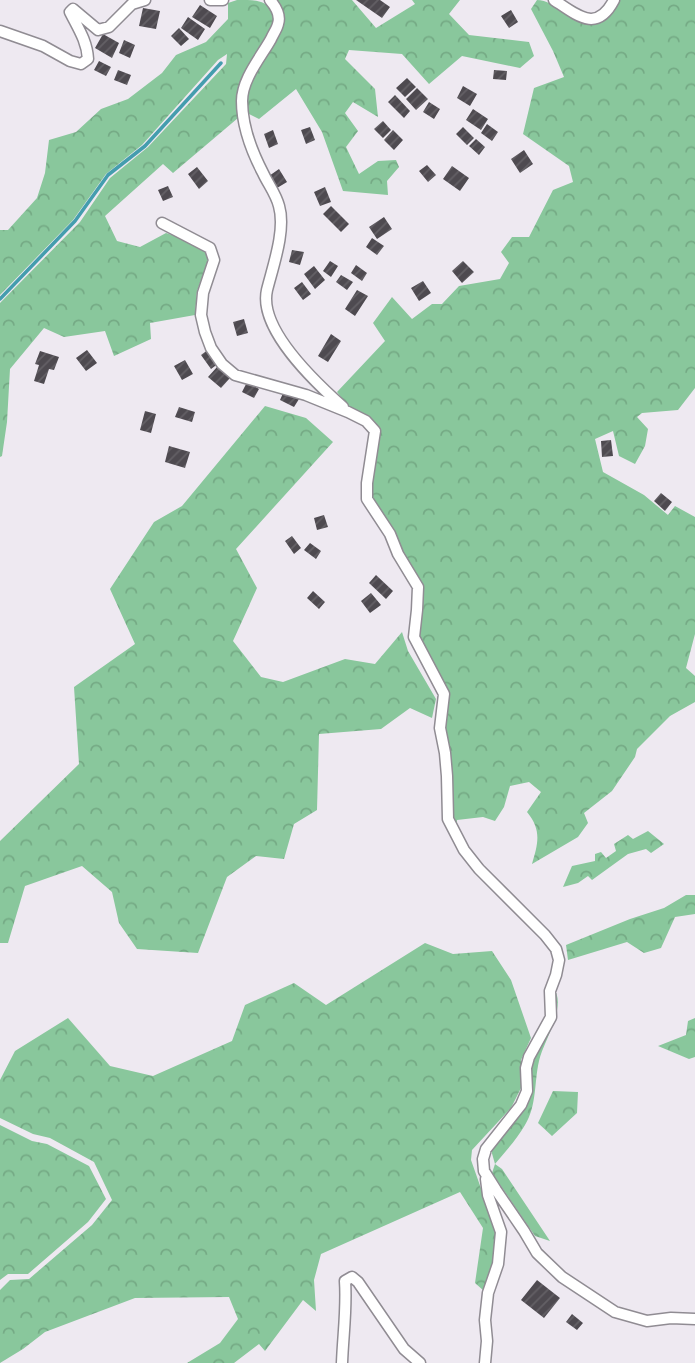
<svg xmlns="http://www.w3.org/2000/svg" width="695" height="1363" font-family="'Varela Round',sans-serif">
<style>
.forest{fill:url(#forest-crowns)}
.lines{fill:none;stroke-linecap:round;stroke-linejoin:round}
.stream{stroke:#449dae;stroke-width:3.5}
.building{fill:url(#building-hatch)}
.street-casing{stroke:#908c93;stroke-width:13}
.street{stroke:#fff;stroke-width:10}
</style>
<defs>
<pattern id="forest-crowns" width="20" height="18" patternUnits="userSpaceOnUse" patternTransform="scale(1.75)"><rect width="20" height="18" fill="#89c79c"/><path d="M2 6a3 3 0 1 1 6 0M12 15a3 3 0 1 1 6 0" fill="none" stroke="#75aa85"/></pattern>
<pattern id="building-hatch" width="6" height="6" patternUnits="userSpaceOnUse" patternTransform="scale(1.75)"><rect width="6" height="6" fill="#4e4a50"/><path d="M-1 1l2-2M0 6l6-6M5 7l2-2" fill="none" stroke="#636065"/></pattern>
</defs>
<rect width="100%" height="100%" fill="#eee9f1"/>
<!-- forest -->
<path class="forest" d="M237 0C261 0 270 0 276 23L241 84 237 96 238 118 173 173 163 164 105 216 117 241 140 247 166 233 181 238 206 251 208 261 197 291 195 315 150 323 151 339 114 356 105 331 64 337 44 328 10 369 7 422 2 456 0 457V303L80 222 110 178 148 147 226 64 227 54 218 60 142 145 106 174 73 220 0 295V230H8L37 198 45 173 49 140 76 132 101 109 128 99 162 73 176 55 206 42 228 19V3Z
M276 0H352L376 28 415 4 412 0H460L449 14 469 35 529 42 534 56 520 68 462 56 429 84 402 54 349 50 345 59 375 89 378 117 353 102 345 113 358 131 346 147 359 174 378 161 396 160 399 167 387 181 388 195 343 191 322 132 296 89 259 119 245 112 246 95 251 80 281 24Z
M537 0C560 0 581 37 605 18 612 12 615 9 618 0H695V388L678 410 642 413 637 417 648 429 645 446 635 464 619 456 613 431 595 439 603 472 644 495 668 515 675 506 695 517V634L686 668 695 676V702L670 716 637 749 635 757 612 791 584 813 588 823 578 837 532 864C538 844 542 830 527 812L541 792 529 782 510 786 504 807 495 821 483 817 457 820 456 832 450 815 443 727 446 710 418 636 420 584 411 566 400 552 370 497 378 443V427L367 416 351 410 337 392 385 341 373 323 392 297 412 319 432 304H442L459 286 500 279 509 263 501 252 512 237H529L553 190 573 182 569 166 523 134 534 88 564 77 553 51 531 9Z
M265 406 306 418 333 442 236 549 257 588 233 641 261 677 283 682 345 659 375 664 402 632 408 651 436 699 432 718 410 708 381 729 319 734 317 810 294 824 284 859 256 856 227 877 198 953 137 949 119 923 112 892 82 866 25 886 8 943H0V841L79 764 74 687 135 644 110 589 154 522 182 506Z
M648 831 664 844 651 853 646 849 628 854 592 880 588 876 578 883 563 887 572 866 595 861V854L601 852 606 858 616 851 614 844 628 835 633 839Z
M686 895H695V914L675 917 661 948 644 953 627 942 568 960 566 945 630 919 664 908Z
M425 943 453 954 492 951 511 980 531 1038 521 1060V1088L511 1108 472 1150 471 1160 496 1231 493 1262 484 1291 475 1283 483 1228 460 1192 321 1254 314 1280 316 1311 303 1300 265 1351 259 1344 234 1363H187L220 1343 238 1319 229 1297 135 1298 45 1332 23 1349 0 1363V1290L10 1280 29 1279 92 1225 112 1200 94 1162 50 1138 33 1134 0 1118V1080L15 1051 68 1018 110 1066 153 1076 232 1041 245 1005 294 983 326 1005Z
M554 989C567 1007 543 1042 539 1061 534 1083 537 1105 525 1125 517 1139 505 1152 495 1164L502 1169 550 1241 535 1236 492 1173 495 1164 491 1150 510 1125 533 1054 554 1016Z
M695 1018V1057L689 1059 658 1046 686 1035 688 1021Z
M553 1091 578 1092 577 1113 552 1136 538 1123Z
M0 1125 32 1141 47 1144 89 1166 106 1199 88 1222 28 1274H8L0 1280Z"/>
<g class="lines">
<!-- stream -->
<path class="stream" d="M0 299 75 221 108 175 145 146 221 63"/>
</g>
<!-- building -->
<path class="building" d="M356 0H380L390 7 382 18Z
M200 5 217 16 210 28 192 17Z
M143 8 160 11 156 29 139 26Z
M511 10 518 22 509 28 501 16Z
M188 17 205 29 198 40 181 28Z
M179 28 189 39 181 46 171 36Z
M103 34 119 43 112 58 95 48Z
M124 40 135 45 130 58 119 53Z
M99 61 111 67 106 76 94 70Z
M118 70 131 75 127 85 114 80Z
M494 70 507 71 506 80 493 79Z
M407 78 416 87 405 97 396 88Z
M463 86 477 94 470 106 457 98Z
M417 88 428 99 416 110 406 99Z
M395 95 410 111 404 118 388 102Z
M429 102 440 109 434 119 423 112Z
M473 109 488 119 481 130 466 120Z
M383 121 391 130 383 138 374 129Z
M487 124 498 132 492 141 481 133Z
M310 127 315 140 306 144 301 130Z
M463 127 474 138 467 145 456 134Z
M273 130 278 144 269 148 264 134Z
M393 130 403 140 394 150 384 140Z
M476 139 485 147 479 155 469 146Z
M524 150 533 164 520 173 511 159Z
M427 165 436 175 428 182 419 171Z
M452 166 469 178 460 191 443 179Z
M197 167 208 181 199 189 188 174Z
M279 169 287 182 277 188 269 176Z
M168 186 173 197 163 201 158 190Z
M325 187 331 202 320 206 314 192Z
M331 206 349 224 341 232 323 214Z
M384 217 392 229 377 239 369 227Z
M372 238 384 246 377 255 366 247Z
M292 250 304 252 300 265 289 262Z
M330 261 338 266 331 277 323 271Z
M463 261 474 272 462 283 452 271Z
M356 265 367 273 362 281 351 273Z
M314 266 325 280 315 289 304 274Z
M341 275 353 282 347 290 336 282Z
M423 281 431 293 419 301 411 288Z
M302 282 311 294 303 300 294 288Z
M357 290 368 296 355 316 345 309Z
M244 319 248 333 237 336 233 322Z
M331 334 341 341 328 362 318 356Z
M209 349 219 363 211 369 201 355Z
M87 350 97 363 86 371 76 358Z
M40 351 59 357 54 370 49 369 44 384 34 381 39 365 35 364Z
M185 360 193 374 182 380 174 366Z
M217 367 230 378 221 388 208 377Z
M247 382 259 389 254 398 242 392Z
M284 391 299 399 294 407 280 400Z
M179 407 195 412 192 422 175 417Z
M145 411 156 414 151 433 140 430Z
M611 440 613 456 602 457 601 441Z
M169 446 190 452 185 468 165 462Z
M661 493 672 502 665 511 654 501Z
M324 515 328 527 317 530 314 518Z
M292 536 301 548 294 554 285 541Z
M310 543 321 551 316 559 304 550Z
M376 575 393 591 386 599 369 583Z
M313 591 325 602 319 609 307 598Z
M371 593 381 605 370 613 361 601Z
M537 1280 560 1298 544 1318 521 1300Z
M572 1314 583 1323 577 1330 566 1322Z"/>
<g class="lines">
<defs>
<path id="street" d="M210 0H223
M270 0C276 7 281 15 278 24 277 29 273 34 271 39 261 57 242 79 242 101 242 125 252 152 263 173 268 184 276 194 279 206 286 230 273 266 267 290 258 329 316 383 343 407
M554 0C578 16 597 33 614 0
M0 31 43 46 70 61 81 64 88 59C87 41 78 28 70 12L73 9 98 30 109 27 132 4 145 0
M162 223 210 248 214 260 203 293 201 315 205 332 211 348 222 364 235 375 306 395 348 412 366 421 375 431 367 483V499L390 534 398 554 418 587 417 610 414 637 444 694 440 728 445 753 447 776 448 819 464 850 479 869 545 935 556 949 559 960 556 975 550 991 551 1017 529 1057 526 1068 527 1091 521 1105 486 1149 483 1159 484 1171 496 1190 524 1231 537 1253 562 1277 615 1312 647 1321 671 1318 695 1319
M342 1363C343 1335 347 1308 345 1281L352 1277 358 1282 404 1349 420 1363
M485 1363 487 1341 485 1320 488 1293 498 1264 501 1232 488 1195 486 1179"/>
</defs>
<!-- street casing -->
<use href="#street" class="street-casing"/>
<!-- street -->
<use href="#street" class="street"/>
</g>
</svg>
